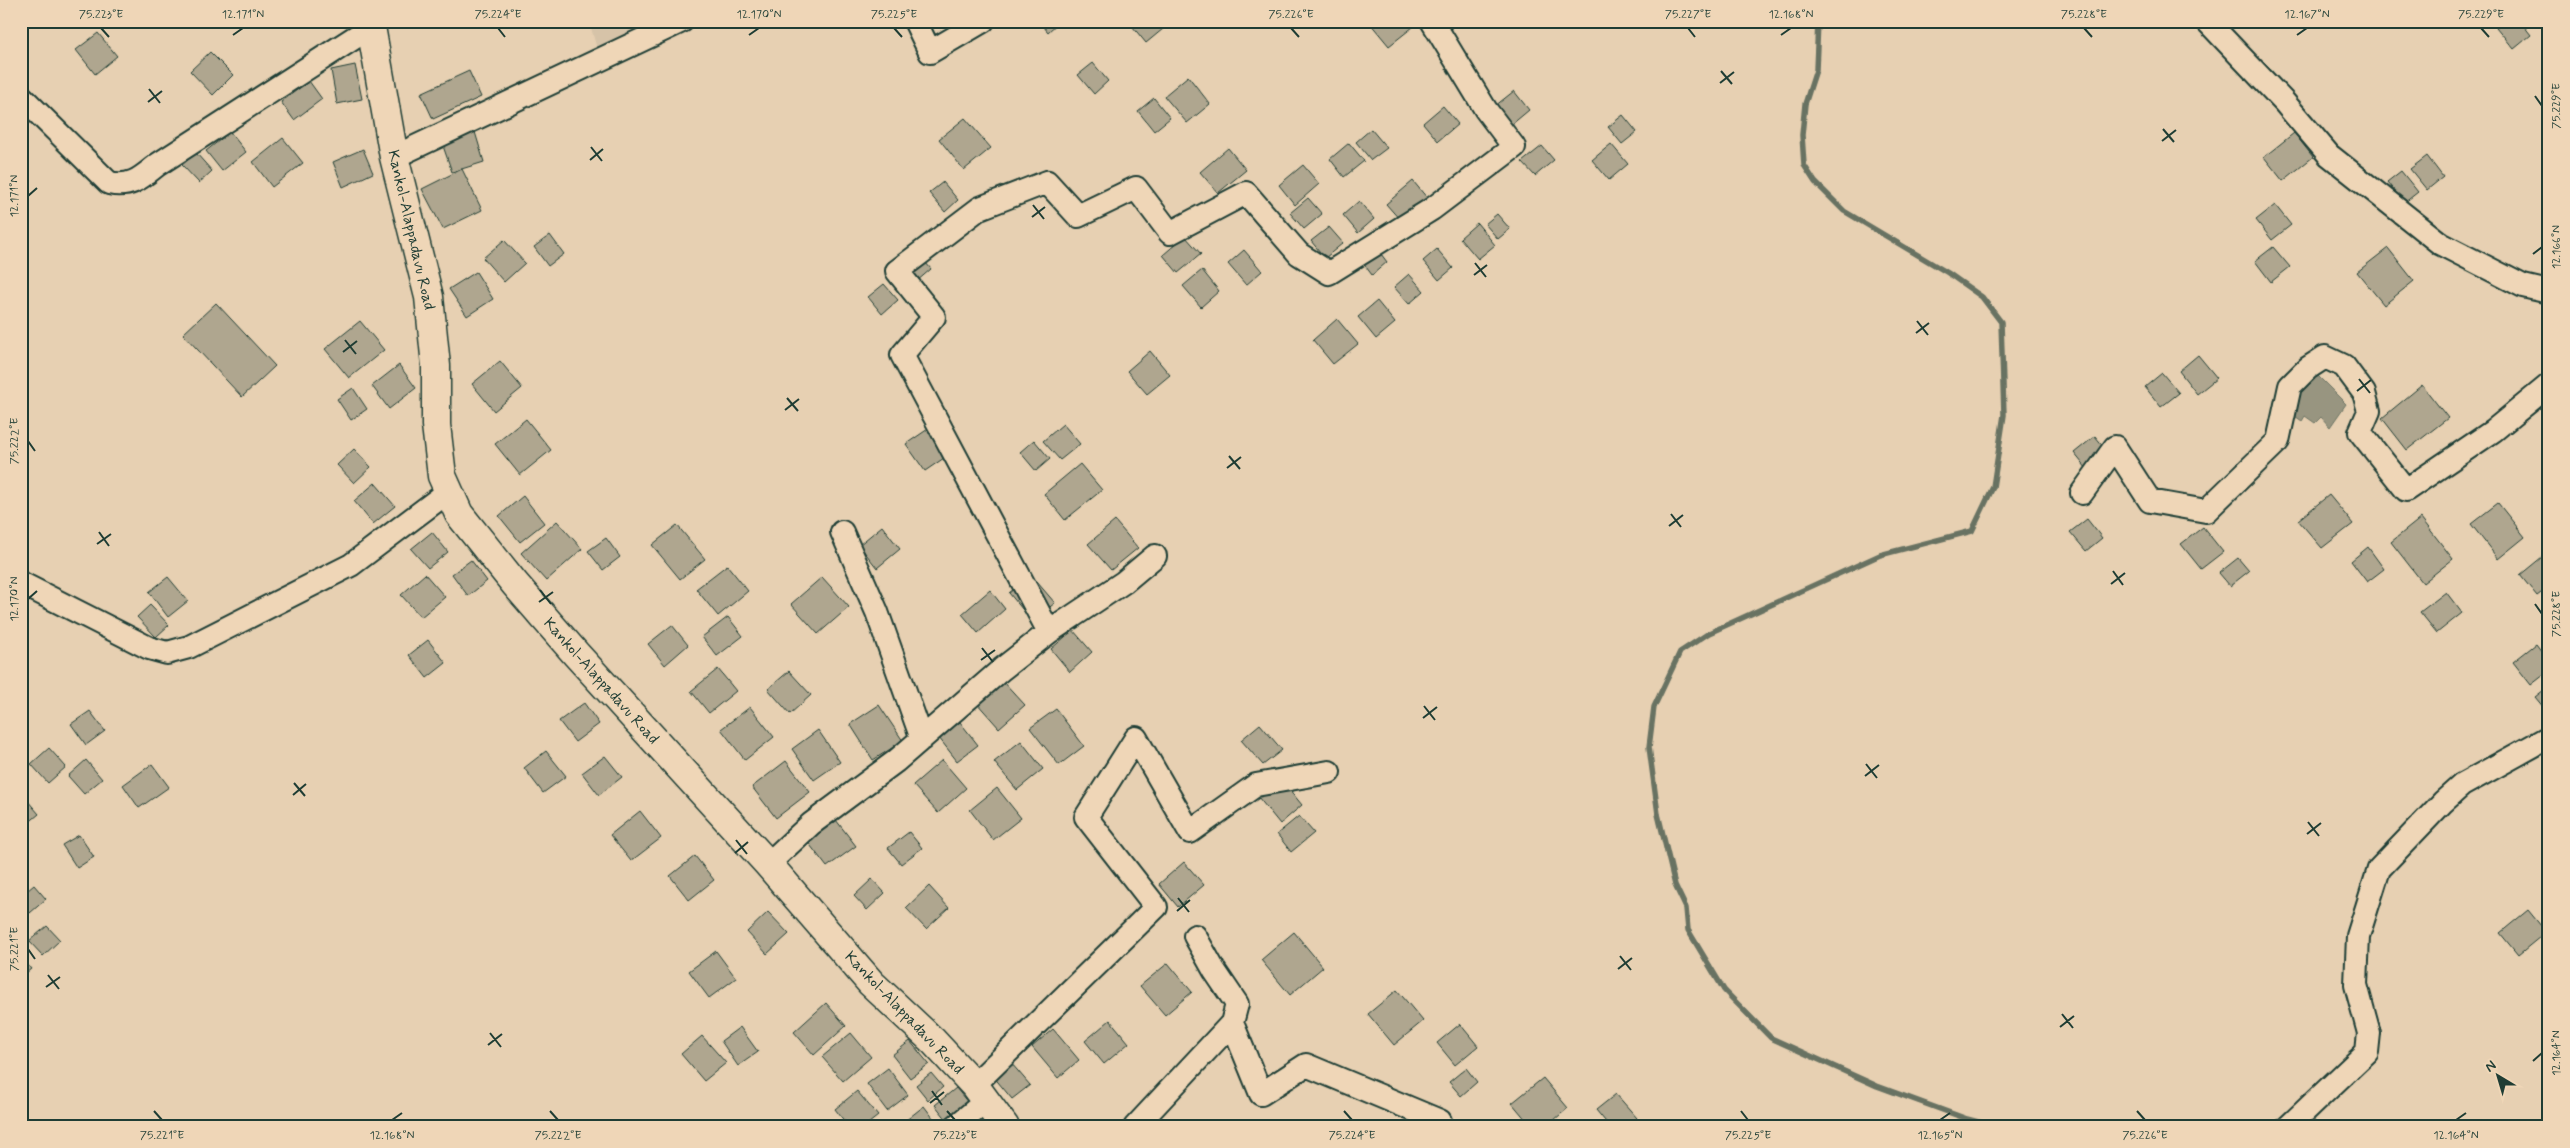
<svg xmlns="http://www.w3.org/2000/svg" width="2570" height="1148" font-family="Mynerve,sans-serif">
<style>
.built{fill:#d6c3a8}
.water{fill:#989580;stroke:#687262}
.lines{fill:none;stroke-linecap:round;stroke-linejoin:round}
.stream{stroke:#687262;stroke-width:5.5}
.building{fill:#afa68f;stroke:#1f3d34}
.street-casing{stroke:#1f3d34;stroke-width:26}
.secondary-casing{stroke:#1f3d34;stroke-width:31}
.street{stroke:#efd6b7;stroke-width:22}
.secondary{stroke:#efd6b7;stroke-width:28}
.ticks{fill:none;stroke:#1f3d34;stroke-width:2}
.labels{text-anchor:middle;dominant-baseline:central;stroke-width:4;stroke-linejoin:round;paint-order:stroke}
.street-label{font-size:16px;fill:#1f3d34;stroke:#efd6b7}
.neatline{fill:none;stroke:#1f3d34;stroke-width:2}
.ticks-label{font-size:12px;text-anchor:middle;fill:#1f3d34}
</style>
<rect width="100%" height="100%" fill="#e7d0b2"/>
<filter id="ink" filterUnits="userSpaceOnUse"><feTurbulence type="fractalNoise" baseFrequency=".02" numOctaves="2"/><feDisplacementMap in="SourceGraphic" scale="10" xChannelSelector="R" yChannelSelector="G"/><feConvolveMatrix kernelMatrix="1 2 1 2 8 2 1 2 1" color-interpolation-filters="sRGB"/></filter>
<g filter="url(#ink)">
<!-- built -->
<path class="built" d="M589 21H664L597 49Z"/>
<!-- water -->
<path class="water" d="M2315 373 2346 404 2330 427 2321 417 2315 423 2305 416 2302 421 2289 412 2298 403 2294 397Z"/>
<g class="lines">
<!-- stream -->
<path class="stream" d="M1818 21 1816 70 1805 104 1802 135 1804 165 1815 182 1844 211 1948 273 1982 297 2001 322 2004 415 1993 487 1972 531 1880 555 1709 633 1680 652 1654 707 1649 747 1658 814 1675 885 1686 908 1688 930 1724 990 1771 1038 1877 1086 1967 1119 1997 1127"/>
</g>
<!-- building -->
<path class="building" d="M1039 21H1060L1048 32Z
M1128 21H1167L1169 24 1146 43Z
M1373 21H1408L1413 27 1389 46 1370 23Z
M2504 21H2520L2531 35 2514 49 2496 27Z
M98 33 117 56 95 74 76 50Z
M210 52 233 75 213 95 190 71Z
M1093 63 1108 81 1094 94 1078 75Z
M355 65 362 99 337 104 331 70Z
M469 71 481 97 433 119 421 93Z
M1188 76 1210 104 1187 123 1164 96Z
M309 81 322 99 294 120 281 102Z
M1514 91 1529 110 1511 125 1495 106Z
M1154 98 1170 118 1154 131 1138 111Z
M1443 106 1458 124 1438 141 1423 123Z
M1623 115 1637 132 1622 144 1608 127Z
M965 118 991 148 964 170 939 139Z
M1371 129 1387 148 1371 160 1356 142Z
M230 132 246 152 222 171 206 151Z
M475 132 484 162 452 172 442 143Z
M2294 133 2313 157 2283 181 2264 157Z
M283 138 303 163 272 187 253 162Z
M1349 143 1364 161 1344 177 1330 159Z
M1611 144 1628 164 1609 180 1592 160Z
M1542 146 1554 160 1535 176 1522 162Z
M1228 148 1246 170 1218 193 1200 172Z
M363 149 373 173 343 187 333 162Z
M196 153 212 171 199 183 182 165Z
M2427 156 2443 177 2427 190 2410 169Z
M1303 165 1319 184 1295 205 1279 185Z
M462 169 482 210 443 229 422 189Z
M2401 171 2418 192 2404 203 2387 182Z
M1413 181 1428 199 1401 221 1386 204Z
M943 182 958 200 945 212 929 193Z
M1308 198 1322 214 1304 229 1290 213Z
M1359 201 1374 219 1358 233 1343 215Z
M2275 205 2291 225 2272 240 2256 220Z
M1497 214 1510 229 1498 239 1485 224Z
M1477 223 1495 245 1478 259 1460 238Z
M1329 227 1343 243 1325 258 1311 241Z
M550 235 564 254 548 266 534 247Z
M1185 236 1201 254 1178 273 1163 255Z
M504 240 525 263 504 282 483 258Z
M2273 247 2290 267 2271 282 2255 261Z
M2388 248 2414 281 2384 305 2357 272Z
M1437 249 1453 268 1439 280 1423 261Z
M915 250 931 269 909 288Z
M1244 250 1262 271 1246 285 1228 264Z
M1378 250 1387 262 1372 275 1363 263Z
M1202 270 1219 291 1201 307 1183 286Z
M476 272 493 299 467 316 449 289Z
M1409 274 1424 291 1409 304 1394 287Z
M884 284 898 300 882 314 868 297Z
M1377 301 1395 323 1376 339 1358 317Z
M216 303 275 366 242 397 183 334Z
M1337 319 1358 344 1333 364 1313 340Z
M360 321 384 350 349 378 325 349Z
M1150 351 1170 375 1147 394 1127 371Z
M2198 355 2217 378 2197 394 2179 371Z
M500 361 522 388 494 411 472 384Z
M399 365 416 388 389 409 372 386Z
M2162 373 2179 393 2161 407 2145 387Z
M2422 385 2448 418 2407 450 2382 418Z
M353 388 367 409 351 420 337 399Z
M526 419 551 450 520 475 495 444Z
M1063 424 1080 444 1060 460 1043 441Z
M928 429 947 456 925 471 906 444Z
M2095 436 2112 457 2091 474 2074 453Z
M1034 440 1050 459 1036 471 1020 452Z
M354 449 371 467 354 483 337 465Z
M1080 464 1102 490 1065 520 1044 494Z
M375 483 395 506 373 524 354 501Z
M2329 495 2353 524 2322 548 2298 520Z
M523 496 544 523 520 542 499 516Z
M2498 503 2525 537 2498 559 2471 524Z
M2421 518 2453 559 2423 583 2391 542Z
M2087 519 2102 538 2086 551 2070 532Z
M557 521 582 549 546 581 521 553Z
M1115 521 1138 548 1111 570 1088 544Z
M677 525 705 559 680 579 652 545Z
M882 526 900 549 877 568 859 545Z
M2203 527 2223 552 2201 569 2181 544Z
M432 532 448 552 428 568 411 549Z
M606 538 620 557 603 570 588 551Z
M2368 547 2384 569 2367 582 2351 561Z
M2542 557 2549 565V587L2537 596 2520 575Z
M2238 558 2249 571 2230 586 2219 573Z
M471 560 487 581 468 596 452 574Z
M727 565 748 591 718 616 696 589Z
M425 574 445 597 421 617 401 595Z
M1031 575 1055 603 1032 621 1009 593Z
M168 577 188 601 168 617 149 592Z
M822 577 849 607 818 634 791 604Z
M990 590 1005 609 978 633 962 614Z
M2446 592 2462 613 2437 633 2420 612Z
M150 605 169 625 156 637 137 617Z
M728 617 743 636 717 656 702 637Z
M672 625 688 645 665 665 648 644Z
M1073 630 1092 652 1070 672 1051 649Z
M428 640 446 663 427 678 409 655Z
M2536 644 2549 661V671L2531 685 2513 662Z
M718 669 736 691 709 713 691 691Z
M789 671 811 695 790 714 768 689Z
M1001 679 1025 705 999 728 976 702Z
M2549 686V714L2535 697Z
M584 703 599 724 575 742 559 721Z
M879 705 903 741 873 760 850 724Z
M750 707 774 737 745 760 721 729Z
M1056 709 1084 746 1059 765 1030 728Z
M90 711 105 731 86 745 71 724Z
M960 722 978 745 957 761 939 738Z
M1260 724 1282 750 1263 765 1241 740Z
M818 730 840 762 814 780 792 749Z
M1021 741 1043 769 1017 790 994 762Z
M49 748 66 767 48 783 31 764Z
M546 751 566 776 543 793 524 768Z
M605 756 622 777 599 795 582 773Z
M86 760 102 779 84 794 68 776Z
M942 760 966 788 938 813 913 785Z
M786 761 810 792 776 818 752 787Z
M152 764 169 787 139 808 123 785Z
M1280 778 1302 805 1280 824 1258 797Z
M997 788 1021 818 993 840 970 810Z
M21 793 39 814 21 829Z
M640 811 661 838 631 861 610 835Z
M1299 816 1314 833 1291 852 1277 834Z
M836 820 856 846 827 867 807 841Z
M909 832 922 848 901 864 888 848Z
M79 835 94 857 77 868 62 845Z
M695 856 714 880 689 900 670 876Z
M1184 862 1204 885 1178 907 1159 884Z
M872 879 885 893 867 910 854 896Z
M34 885 46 899 30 913 21 903V896Z
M929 886 949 908 926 929 906 908Z
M2528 910 2546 932 2518 955 2500 933Z
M768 912 789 934 767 954 747 932Z
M47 926 60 940 43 956 29 941Z
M1294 932 1323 967 1290 995 1261 960Z
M716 951 736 978 709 998 689 971Z
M21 957 31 969 21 977Z
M1168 963 1192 992 1165 1015 1140 986Z
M1397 990 1423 1021 1394 1045 1368 1014Z
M826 1003 846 1026 814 1055 794 1032Z
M1110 1020 1129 1043 1104 1064 1085 1041Z
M1460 1024 1478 1046 1455 1065 1437 1043Z
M740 1027 758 1052 738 1066 721 1041Z
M1053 1029 1079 1060 1058 1078 1032 1047Z
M851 1033 871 1057 843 1081 822 1057Z
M702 1036 726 1063 704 1081 681 1054Z
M910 1041 929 1064 910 1078 892 1055Z
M1005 1056 1030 1085 1012 1099 988 1070Z
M888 1068 908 1095 887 1111 867 1084Z
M1466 1068 1477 1082 1461 1096 1449 1082Z
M931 1073 943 1087 928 1100 916 1085Z
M1543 1078 1568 1108 1546 1127H1532L1512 1103Z
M956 1088 969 1104 948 1121 935 1105Z
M857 1091 878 1116 864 1127H849L835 1109Z
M1616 1094 1637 1118 1627 1127H1610L1596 1110Z
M924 1106 940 1127H909L905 1121Z"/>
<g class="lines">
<defs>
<path id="street" d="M915 21 930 52 983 21
M2207 21 2284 102 2329 155 2441 244 2523 286 2549 292
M21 96 109 183C131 188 141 178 157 165L371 27
M394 157 682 21
M2082 493 2115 447 2150 501 2206 511 2278 441 2290 386 2308 368 2325 357 2344 366 2364 393 2369 411 2360 432 2406 490 2493 431 2549 385
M842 532 877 612 922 739
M21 583 149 648 167 653 189 647 351 565 449 491
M1049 632 902 355 934 317 897 271 980 208 1047 182 1078 216 1136 188 1170 233 1246 193 1299 254 1329 273 1432 209 1514 147 1486 110 1432 21
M768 864 811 824 896 761 1002 669 1049 632 1124 582 1155 556
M1232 1023 1261 1094 1306 1065 1440 1121
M974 1085 1156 907 1086 817 1136 738 1190 832 1256 785 1329 772
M955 1127 986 1101
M1135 1127 1232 1023 1237 1004 1214 970 1195 936
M2288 1127 2367 1052 2369 1033 2356 985 2358 936 2379 869 2443 802 2462 785 2549 737"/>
<path id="secondary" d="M370 21 394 157 429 297 436 366V425L442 476 459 514 515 584 576 654 768 864 871 983 933 1041 974 1085 1005 1127"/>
</defs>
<!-- street casing -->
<use href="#street" class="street-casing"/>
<!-- secondary casing -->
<use href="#secondary" class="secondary-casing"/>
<!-- street -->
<use href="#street" class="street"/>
<!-- secondary -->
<use href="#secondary" class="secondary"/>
</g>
</g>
<!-- ticks -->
<path class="ticks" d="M101 28 109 37M498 28 505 37M894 28 902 37M1291 28 1299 37M1688 28 1695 37M2084 28 2092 37M2481 28 2489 37M233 35 243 28M749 35 759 28M1781 35 1791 28M2297 35 2307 28M1721 71 1732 84M1720 83 1734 72M149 89 160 103M2535 96 2542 106M148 102 162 91M2163 129 2174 142M2162 141 2176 130M591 147 602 161M590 160 603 149M28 196 37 188M1033 205 1044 219M1032 217 1045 207M2533 254 2542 247M1475 263 1486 277M1474 275 1487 265M1917 321 1928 335M1916 333 1929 323M345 340 356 354M343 352 357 341M2359 379 2370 393M2357 391 2371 380M787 398 798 411M785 410 799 399M28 441 35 451M1229 456 1240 469M1227 468 1241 457M1671 514 1681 527M1669 526 1683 515M99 532 109 546M97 544 111 534M2113 571 2123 585M2111 584 2125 573M540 590 551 604M28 599 37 591M539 602 553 592M2535 604 2542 614M982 648 993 662M981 660 995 650M1424 706 1435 720M1423 718 1437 707M1866 764 1877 778M1865 776 1879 765M294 783 305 796M293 795 306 784M2308 822 2319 836M2307 834 2321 823M736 840 747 854M735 853 748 842M1178 898 1189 912M1177 911 1190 900M28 949 35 959M1620 956 1631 970M1618 969 1632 958M48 975 59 989M46 987 60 977M2062 1014 2073 1028M2060 1027 2074 1016M490 1033 501 1047M488 1045 502 1034M2533 1061 2542 1053M932 1091 942 1105M930 1103 944 1092M154 1111 162 1120M550 1111 558 1120M947 1111 955 1120M1344 1111 1352 1120M1741 1111 1748 1120M2137 1111 2145 1120M392 1120 402 1113M1940 1120 1950 1113M2456 1120 2466 1113"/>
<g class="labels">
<!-- street labels -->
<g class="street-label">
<text transform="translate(411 230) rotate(77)">Kankol-Alappadavu Road</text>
<text transform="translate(601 681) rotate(48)">Kankol-Alappadavu Road</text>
<text transform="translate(904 1013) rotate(46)">Kankol-Alappadavu Road</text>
</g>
</g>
<!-- margin -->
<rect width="2570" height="1148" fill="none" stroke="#efd6b7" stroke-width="55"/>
<!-- north arrow -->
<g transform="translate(2498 1076) rotate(322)" stroke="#efd6b7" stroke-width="4" paint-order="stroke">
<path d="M0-4L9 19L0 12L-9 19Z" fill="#1f3d34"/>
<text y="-8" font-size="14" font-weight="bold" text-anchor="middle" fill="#1f3d34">N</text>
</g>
<rect x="28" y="28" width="2514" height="1092" class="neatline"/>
<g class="ticks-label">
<text x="101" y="18">75.223°E</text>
<text x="243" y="18">12.171°N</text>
<text x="498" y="18">75.224°E</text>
<text x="759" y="18">12.170°N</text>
<text x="894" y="18">75.225°E</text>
<text x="1291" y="18">75.226°E</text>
<text x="1688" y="18">75.227°E</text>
<text x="1791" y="18">12.168°N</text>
<text x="2084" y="18">75.228°E</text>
<text x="2307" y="18">12.167°N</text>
<text x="2481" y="18">75.229°E</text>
<text transform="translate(2556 106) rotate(-90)" y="4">75.229°E</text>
<text transform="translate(14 196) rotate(-90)" y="4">12.171°N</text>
<text transform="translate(2556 247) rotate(-90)" y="4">12.166°N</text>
<text transform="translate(14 441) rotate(-90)" y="4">75.222°E</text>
<text transform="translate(14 599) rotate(-90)" y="4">12.170°N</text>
<text transform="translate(2556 614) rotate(-90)" y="4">75.228°E</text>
<text transform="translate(14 949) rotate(-90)" y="4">75.221°E</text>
<text transform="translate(2556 1053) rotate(-90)" y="4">12.164°N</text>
<text x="162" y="1139">75.221°E</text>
<text x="392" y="1139">12.168°N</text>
<text x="558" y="1139">75.222°E</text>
<text x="955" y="1139">75.223°E</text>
<text x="1352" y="1139">75.224°E</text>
<text x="1748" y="1139">75.225°E</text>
<text x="1940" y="1139">12.165°N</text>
<text x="2145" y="1139">75.226°E</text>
<text x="2456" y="1139">12.164°N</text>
</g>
</svg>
